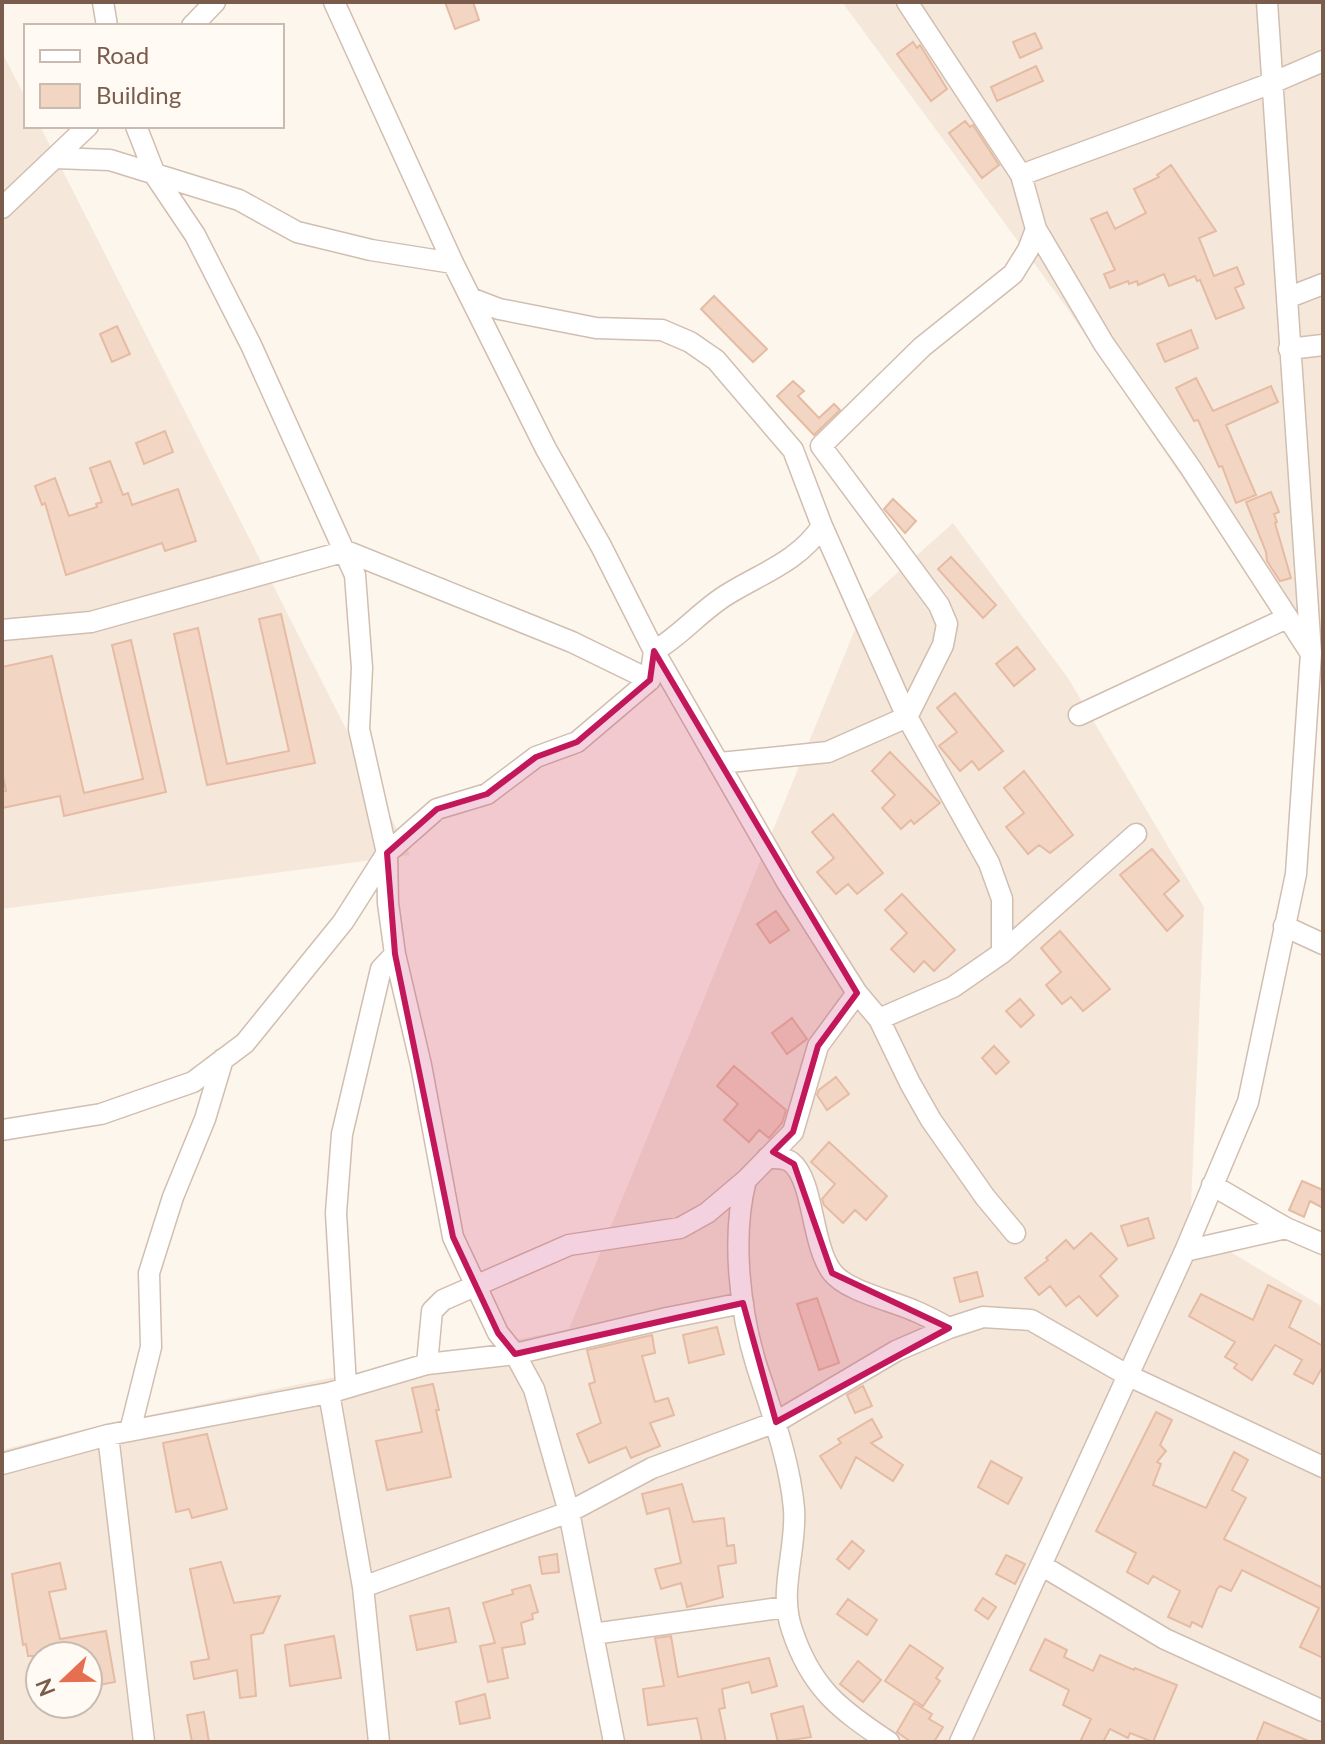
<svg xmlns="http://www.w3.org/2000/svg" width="1325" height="1744" font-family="Lato,sans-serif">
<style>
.residential{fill:#f5e8da;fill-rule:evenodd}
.building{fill:#f3d5c3;stroke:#e6bba3;stroke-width:2}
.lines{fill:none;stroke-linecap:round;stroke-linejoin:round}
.minor-casing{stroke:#d1beb0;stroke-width:23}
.minor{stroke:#fff;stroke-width:20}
.marked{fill:#c2185b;fill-opacity:0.2;stroke:#c2185b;stroke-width:6;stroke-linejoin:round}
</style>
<rect width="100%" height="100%" fill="#fdf6ec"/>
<!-- residential -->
<path class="residential" d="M842 2H1323V630L1303 656 1067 308Z
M2 52 26 99V126H40L410 855 2 909Z
M953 523 1068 678 1204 907 1190 1228 1323 1307V1742H2V1450L101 1425 569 1329 867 600ZM40 1656H88V1704H40Z"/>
<!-- building -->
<path class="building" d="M445 2H473L479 20 455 29Z
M1035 33 1042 48 1020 58 1013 42Z
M913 42 917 48 920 45 947 89 931 101 897 54Z
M1036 66 1043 81 997 101 991 87Z
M965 121 970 127 973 125 999 165 982 178 949 133Z
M1171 165 1216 231 1199 238 1214 276 1237 267 1244 284 1235 288 1244 308 1216 319 1200 280 1197 281 1195 276 1169 286 1164 274 1138 285 1137 281 1129 284 1128 281 1110 288 1104 274 1115 270 1091 219 1107 212 1115 229 1146 213 1134 189 1159 177 1157 175Z
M714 296 767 349 753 362 701 309Z
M117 326 130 354 112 362 100 334Z
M1191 330 1198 348 1165 362 1157 344Z
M1196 378 1213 411 1271 386 1278 402 1226 425 1256 495 1236 503 1222 466 1219 467 1198 420 1194 421 1176 388Z
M793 381 804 391 798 396 819 418 834 404 840 410 814 435 777 396Z
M165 431 173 452 144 464 136 443Z
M110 461 123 495 128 493 132 505 178 489 196 541 165 551 162 543 66 575 45 503 42 505 35 486 55 478 69 516 97 507 96 504 102 502 90 468Z
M1271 492 1279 512 1274 514 1277 522 1275 523 1291 578 1280 581 1267 561 1266 552 1246 502Z
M893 499 916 521 905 533 884 509Z
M951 557 996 605 983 618 938 569Z
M281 614 315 763 207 785 174 634 198 628 227 764 289 751 259 619Z
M131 640 166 792 64 816 60 796 2 808V792L6 791 2 772V667L52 656 84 793 143 779 112 645Z
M1017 647 1035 669 1014 686 996 664Z
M955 693 1003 751 979 770 972 761 960 771 939 746 957 732 937 708Z
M890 752 940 803 914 824 911 820 901 829 882 808 895 795 872 771Z
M1024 771 1073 835 1050 853 1039 845 1028 854 1006 827 1024 813 1004 788Z
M833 814 883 873 857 894 848 884 836 894 817 872 834 858 812 832Z
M1152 849 1179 881 1164 894 1183 916 1167 931 1120 875Z
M902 894 955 950 934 971 924 961 914 972 891 949 907 933 885 910Z
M776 911 789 930 770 943 757 924Z
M1060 931 1110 989 1083 1011 1071 997 1062 1004 1046 985 1061 972 1041 948Z
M1020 999 1034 1015 1021 1027 1006 1011Z
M792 1018 807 1039 787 1054 772 1033Z
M994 1046 1009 1062 996 1074 982 1058Z
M734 1066 786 1110 782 1123 769 1138 759 1130 749 1142 724 1120 738 1104 717 1086Z
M836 1077 849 1094 827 1110 817 1095 819 1090Z
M829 1142 887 1196 866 1220 855 1210 843 1223 824 1205 822 1199 835 1184 811 1162Z
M1302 1181 1323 1190V1208L1310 1201 1304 1217 1289 1210Z
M1148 1218 1154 1238 1128 1246 1121 1226Z
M1091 1233 1117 1259 1100 1276 1118 1296 1097 1316 1079 1296 1066 1306 1050 1286 1039 1295 1025 1278 1048 1260 1046 1258 1066 1240 1074 1249Z
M977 1272 983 1296 960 1302 954 1278Z
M1268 1285 1301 1301 1289 1327 1323 1346V1366L1313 1384 1294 1374 1302 1360 1275 1345 1252 1380 1234 1368 1237 1364 1225 1357 1235 1342 1189 1316 1201 1294 1253 1320Z
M817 1298 839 1363 819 1370 797 1304Z
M717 1327 724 1354 689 1363 683 1335Z
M652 1335 655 1353 642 1356 655 1402 668 1398 674 1415 650 1423 660 1446 631 1458 626 1447 589 1463 577 1434 601 1423 589 1384 595 1382 587 1350Z
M433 1384 439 1410H436L451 1477 387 1490 376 1441 422 1432 412 1388Z
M863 1386 872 1406 855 1413 847 1395Z
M1156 1412 1172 1420 1160 1445 1166 1451 1157 1462 1161 1464 1153 1485 1206 1508 1234 1452 1248 1460 1232 1490 1246 1498 1224 1539 1323 1588V1658L1300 1647 1319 1608 1242 1570 1231 1591 1220 1586 1217 1589 1202 1627 1192 1622 1190 1627 1168 1617 1180 1591 1153 1576 1148 1584 1127 1572 1136 1553 1096 1531Z
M872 1419 882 1437 871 1443 903 1465 893 1481 856 1457 841 1488 820 1456 841 1443 838 1439Z
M207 1434 227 1509 192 1518 189 1509 176 1512 163 1443Z
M991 1461 1022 1478 1008 1504 978 1487Z
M682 1484 693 1522 724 1518 727 1546 734 1545 736 1563 718 1566 723 1597 687 1607 681 1583 661 1589 655 1569 681 1563 669 1508 647 1514 642 1494Z
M852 1541 864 1551 849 1569 837 1559Z
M557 1554 559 1572 542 1574 539 1557Z
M1006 1555 1025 1564 1015 1584 996 1574Z
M221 1562 234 1603 280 1596 263 1633 251 1635 256 1696 240 1698 237 1670 194 1679 191 1662 209 1659 190 1569Z
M60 1563 66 1589 49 1592 60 1639 106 1631 115 1682 88 1687V1656H28L26 1644 23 1645 12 1574Z
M530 1585 538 1612 532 1614 533 1619 521 1623 525 1644 502 1648 508 1678 488 1682 480 1646 495 1643 483 1603 513 1594 512 1590Z
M983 1598 996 1607 988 1619 975 1610Z
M848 1599 877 1620 867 1635 837 1614Z
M449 1608 456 1642 417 1650 410 1616Z
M334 1636 341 1678 290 1686 285 1645Z
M671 1636 678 1677 769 1658 777 1686 752 1693 749 1682 722 1689 725 1708 719 1709 726 1742H702L697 1718 648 1725 643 1689 664 1686 655 1638Z
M1045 1639 1067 1650 1064 1657 1093 1671 1100 1655 1134 1670 1135 1668 1177 1685 1153 1742 1130 1733 1128 1738 1110 1729 1103 1742H1080L1091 1719 1063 1705 1069 1690 1030 1670Z
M910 1645 943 1668 936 1678 940 1681 923 1706 885 1681Z
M858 1661 881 1680 863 1702 840 1684Z
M485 1694 490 1718 460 1724 456 1702Z
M914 1703 932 1714 929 1719 943 1727 934 1742H911L897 1732Z
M803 1706 811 1737 778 1742 771 1714Z
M204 1712 209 1742H192L187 1715Z
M1264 1722 1311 1742H1256Z"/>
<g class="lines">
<defs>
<path id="minor" d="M103 2 107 26
M334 2 453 263 546 449 601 546 654 651 788 884 857 993 879 1019 910 1083 931 1120 985 1197 1015 1233
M907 2 1021 175 1036 229 1104 344 1190 467 1310 652
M192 26 215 2
M136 126 156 177 195 235 251 345 355 575 362 668 359 729 387 853 388 903 395 954 421 1065 453 1237 498 1333 515 1354 534 1389 569 1512 614 1742
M55 158 110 160 239 200 297 232 371 250 453 263
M1021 175 1272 83 1323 61
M2 208 88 126
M1287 298 1323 284
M473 299 499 309 596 328 662 330 690 342 716 360 793 450 822 526 907 717 828 752 720 763
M1289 349 1323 345
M2 630 91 622 346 551 572 642 650 680
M1079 715 1287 618
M1284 926 1323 944
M1002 953 1136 834
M879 1019 953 987 1002 953V899L989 863 907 717 943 645 947 624 939 605 821 446 922 347 1013 274 1028 250 1036 229
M2 1130 101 1114 193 1082 245 1043 343 922 387 853 437 809 487 794 536 757 577 742 650 680 654 651C681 636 701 610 728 594 762 573 799 561 822 526
M767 1158C775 1158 784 1157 791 1162 814 1180 811 1244 832 1272 846 1291 893 1301 915 1311 927 1316 938 1322 949 1328
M746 1180C731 1237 740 1313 757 1367 772 1413 790 1462 794 1509 797 1550 778 1590 792 1630 811 1688 840 1710 889 1742
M1212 1185 1286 1228 1323 1244
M1185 1251 1286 1228
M427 1364 432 1311 443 1300 569 1245 680 1228 707 1213 746 1180 793 1132 818 1046 857 993
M346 1386 336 1213 342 1134 381 969 395 954
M329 1393 363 1587 379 1742
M130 1431 151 1347 149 1273 173 1197 205 1119 223 1059
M108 1435 144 1742
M2 1464 108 1435 329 1393 427 1364 515 1354 667 1318 743 1303
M1041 1565 1165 1639 1323 1711
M363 1587 569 1512 652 1468 776 1422 896 1351 949 1328 983 1317 1031 1320 1127 1375 1323 1467
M593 1634 786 1607
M960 1742 1185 1251 1248 1102 1296 874 1311 653 1267 2"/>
</defs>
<!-- minor casing -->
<use href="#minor" class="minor-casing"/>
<!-- minor -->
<use href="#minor" class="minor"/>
</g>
<!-- marked area -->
<path class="marked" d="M654 651 857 993 818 1046 793 1132 773 1152 794 1164 832 1273 949 1328 776 1422 743 1303 515 1354 498 1333 453 1237 395 954 387 853 437 809 487 794 536 757 577 742 650 680Z"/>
<!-- border -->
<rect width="1325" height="1744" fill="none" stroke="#7a5c4d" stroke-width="8"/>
<!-- legend -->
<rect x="24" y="24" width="260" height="104" fill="#fffaf3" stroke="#cabbb1" stroke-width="2"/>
<rect x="40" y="50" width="40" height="12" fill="#ffffff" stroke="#cabbb1" stroke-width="2"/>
<text x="96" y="64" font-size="24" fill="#7a5c4d">Road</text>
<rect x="40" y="84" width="40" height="24" fill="#f3d5c3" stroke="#cabbb1" stroke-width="2"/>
<text x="96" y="104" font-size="24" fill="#7a5c4d">Building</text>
<!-- north arrow -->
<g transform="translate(64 1680) rotate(248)"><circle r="38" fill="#fffaf3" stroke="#cabbb1" stroke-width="2"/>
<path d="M0-6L14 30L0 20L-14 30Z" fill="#e76f51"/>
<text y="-12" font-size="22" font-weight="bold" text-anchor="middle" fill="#7a5c4d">N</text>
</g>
</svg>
